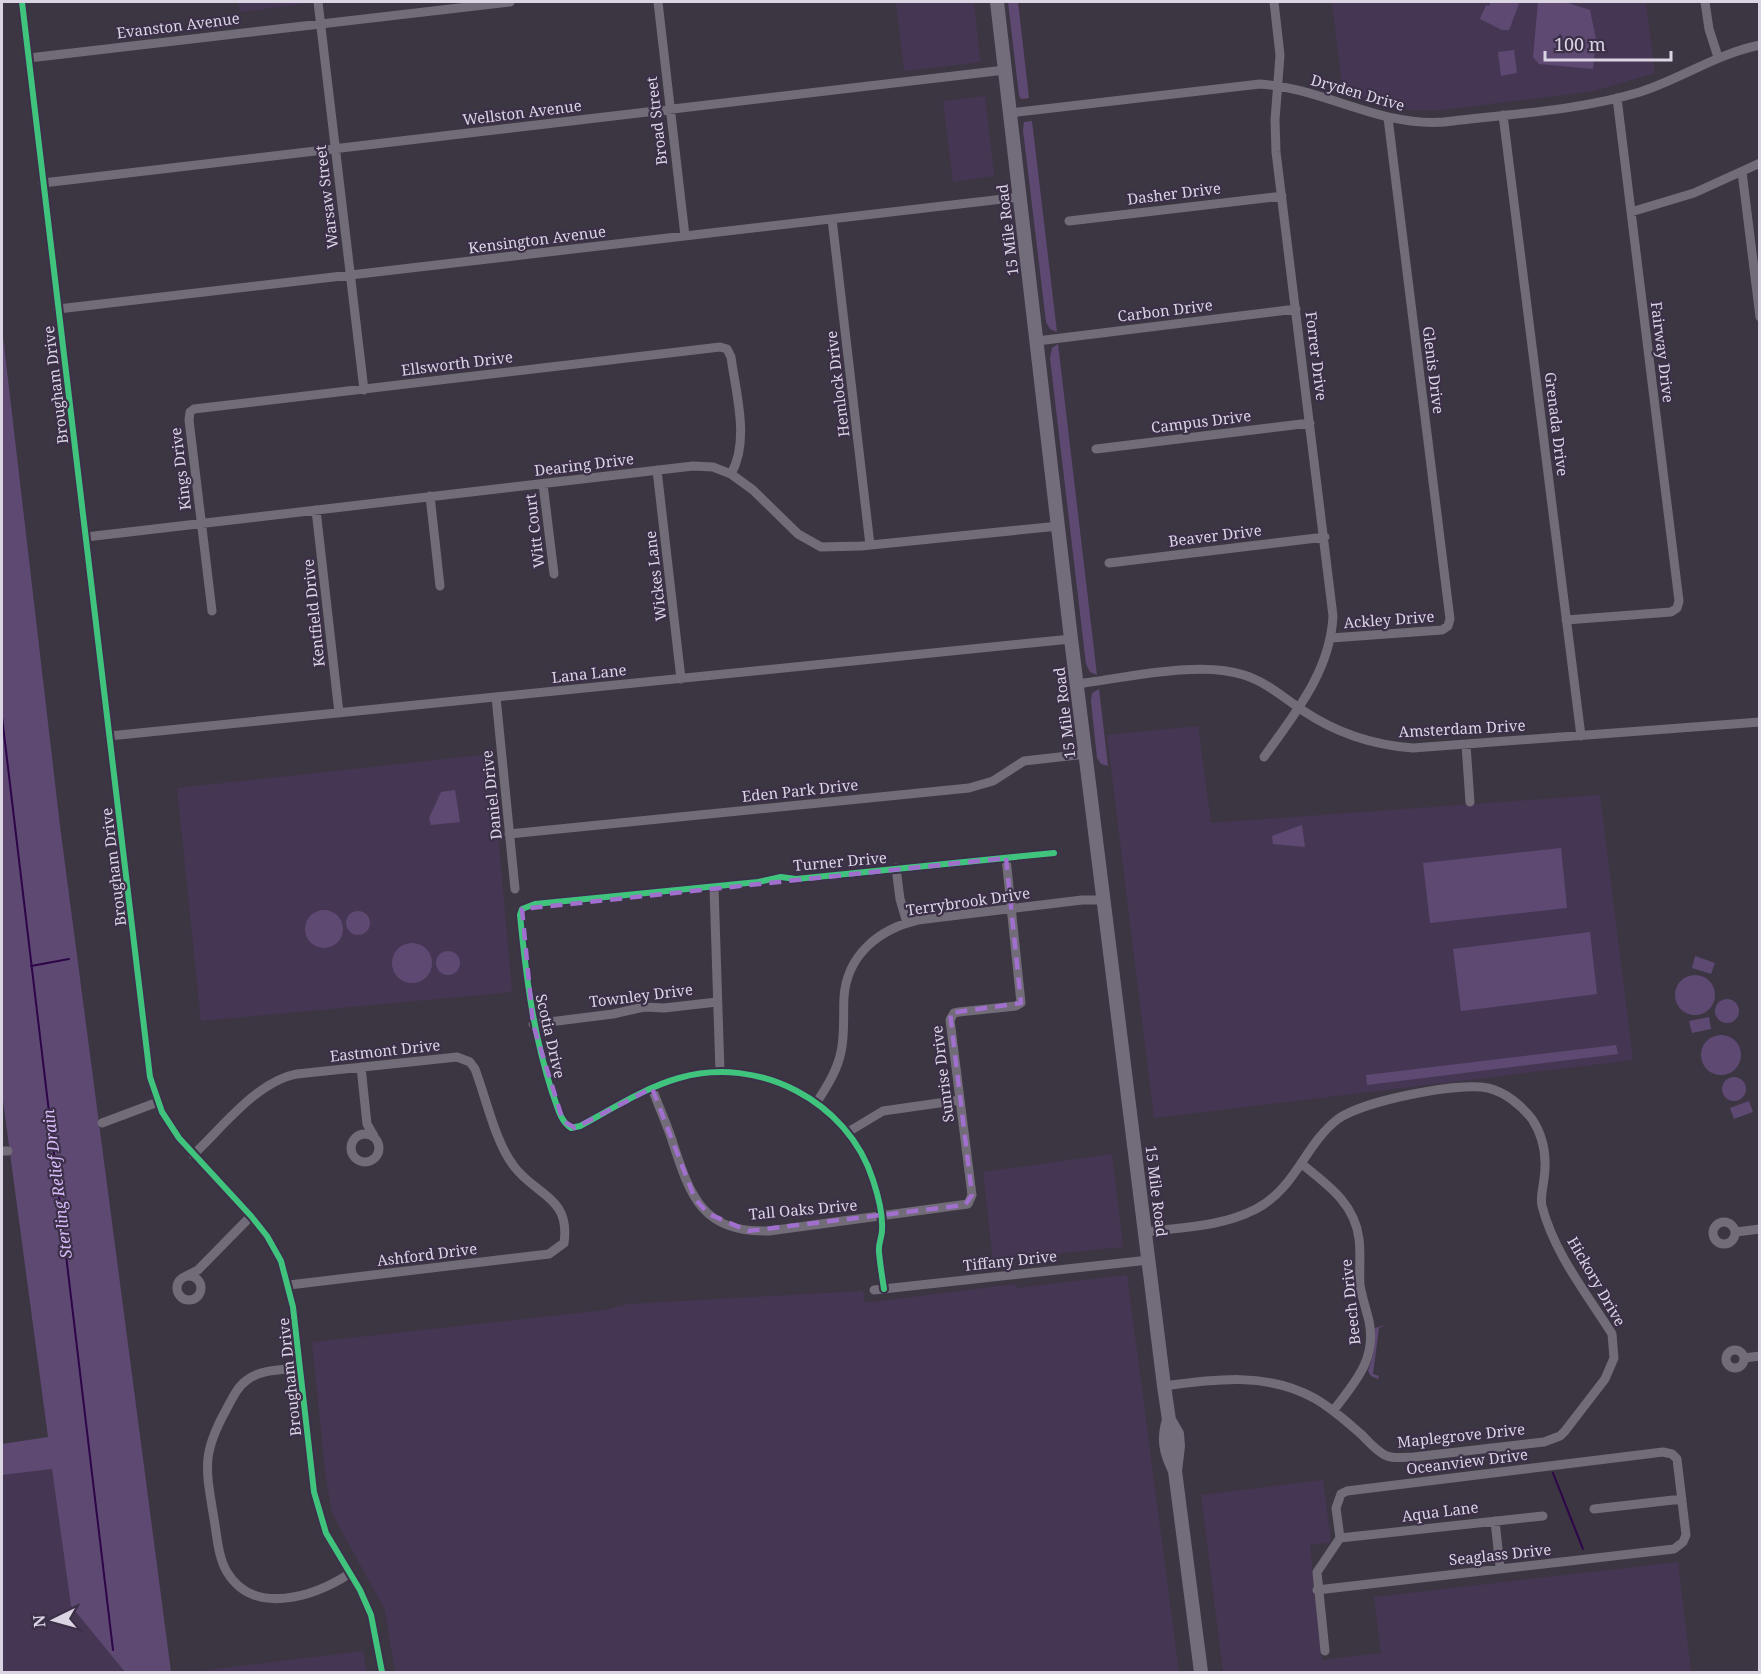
<svg xmlns="http://www.w3.org/2000/svg" width="1761" height="1674" font-family="'Noto Serif',serif">
<style>
.built{fill:#453753}
.green{fill:#5e4973}
.lines{fill:none;stroke-linecap:round;stroke-linejoin:round}
.stream{stroke:#2d0548;stroke-width:2}
.street{stroke:#716c77;stroke-width:9}
.secondary{stroke:#736d7b;stroke-width:14}
.cycleway-casing{stroke:#3c3049;stroke-width:10}
.cycleway{stroke:#40c37c;stroke-width:6}
.marked{fill:none;stroke:#a16fcd;stroke-width:4.5;stroke-dasharray:12 8;stroke-linejoin:round}
.labels{text-anchor:middle;dominant-baseline:central;stroke-width:4.5;stroke-linejoin:round;paint-order:stroke}
.street-label{font-size:15px;fill:#dbd4e3;stroke:#3c3049}
.water-label{font-size:16px;font-style:italic;fill:#d7baf8;stroke:#3c3049}
</style>
<rect width="100%" height="100%" fill="#3c3643"/>
<!-- built -->
<path class="built" d="M238 2H310V3L240 12Z
M896 2H974L980 62 904 71Z
M1332 2H1646L1655 73 1594 91 1441 110H1410L1391 107 1343 92Z
M985 96 994 176 953 182 943 101Z
M1198 726 1211 823 1600 795 1633 1060 1154 1118 1107 735Z
M491 754 512 992 201 1021 177 788Z
M1112 1154 1123 1247 993 1260 983 1172Z
M1127 1275 1179 1672H395L385 1610 332 1513 326 1479 312 1342 606 1310 628 1304 863 1291 865 1303 1015 1284 1016 1288Z
M52 1469 71 1606 125 1672H2V1475Z
M1323 1480 1331 1542 1310 1545 1322 1660 1381 1653 1374 1597 1678 1562 1691 1672H1223L1201 1495Z
M363 1651 367 1672H190Z"/>
<!-- green -->
<path class="green" d="M1008 2H1018L1029 98 1021 99 1019 96Z
M1491 2H1516L1519 4 1509 30H1502L1480 19 1486 5 1489 6Z
M1538 2H1565L1590 10 1596 39 1593 69 1539 64 1533 57Z
M1514 50 1517 73 1501 76 1498 52Z
M1032 121 1057 332 1050 329 1046 322 1023 130 1024 122Z
M2 328 60 826 171 1672H125L71 1606 52 1469 2 1475V1444L48 1437 2 1093Z
M1058 344 1097 675 1090 672 1086 664 1050 358 1052 348Z
M1099 689 1108 766 1101 764 1097 758 1091 701 1092 693Z
M455 790 460 822 431 825 429 818 441 792Z
M1302 825 1305 847 1273 844 1272 836Z
M1561 848 1567 908 1430 923 1423 863Z
M305 929a19 19 0 1 1 38 0a19 19 0 1 1-38 0Z
M346 923a12 12 0 1 1 24 0a12 12 0 1 1-24 0Z
M1590 932 1597 994 1461 1011 1453 949Z
M392 963a20 20 0 1 1 40 0a20 20 0 1 1-40 0Z
M436 963a12 12 0 1 1 24 0a12 12 0 1 1-24 0Z
M1695 956 1715 963 1711 974 1692 968Z
M1675 995a20 20 0 1 1 40 0a20 20 0 1 1-40 0Z
M1715 1011a12 12 0 1 1 24 0a12 12 0 1 1-24 0Z
M1709 1017 1711 1029 1692 1033 1689 1021Z
M1701 1055a20 20 0 1 1 40 0a20 20 0 1 1-40 0Z
M1616 1045 1618 1054 1367 1085 1366 1075Z
M1722 1089a12 12 0 1 1 24 0a12 12 0 1 1-24 0Z
M1749 1101 1753 1112 1734 1119 1730 1108Z
M1385 1325 1379 1328 1373 1374 1379 1376 1378 1379 1371 1376 1368 1371 1374 1351 1375 1328Z"/>
<g class="lines">
<!-- stream -->
<path class="stream" d="M2 717 113 1650
M31 966 69 959
M1553 1473 1583 1549"/>
<!-- street -->
<path class="street" d="M22 2 150 1077 162 1112 179 1138 251 1216 267 1236 281 1261 293 1307 314 1492 326 1533 360 1590 371 1615 382 1672
M318 2 364 390
M658 2 685 236
M1705 2 1709 29 1718 57
M29 58 510 2
M1010 113 1260 84C1323 88 1379 127 1444 122 1509 114 1577 111 1640 92 1681 79 1716 54 1760 45
M1503 115 1581 736
M1742 172 1760 317
M43 183 1005 70
M1631 212 1694 193 1760 163
M832 219 870 545
M1069 221 1282 196
M58 309 1020 197
M1037 341 1296 309
M1096 449 1310 423
M657 470 681 679
M543 484 554 574
M430 496 440 586
M316 510 339 713
M86 537 693 466 713 467 731 474 753 490 798 534 821 547 861 546 1059 526
M1109 563 1325 537
M212 611 189 420 190 412 194 409 720 347 727 349 731 357C736 394 750 441 731 474
M1566 620 1671 612 1677 608 1679 601 1617 98
M1331 638 1442 630 1448 626 1450 619 1388 118
M1077 684C1124 678 1200 660 1244 675 1266 682 1283 697 1302 710 1336 733 1371 745 1413 748L1760 722
M496 697 515 889
M109 736 1071 639
M1466 745 1470 802
M1264 757C1295 713 1330 672 1333 616L1276 152 1275 120 1280 55 1274 2
M509 834 969 788 993 781 1024 761 1086 754
M896 868 900 899 907 923
M714 887 720 1072
M533 1024 613 1014 644 1007 664 1008 717 1002
M361 1067 367 1124 374 1136
M652 1088C658 1105 666 1122 672 1140 690 1195 701 1233 769 1231L968 1204 972 1195 950 1020 954 1013 959 1012 1016 1006 1021 1003 1006 858
M817 1102C827 1086 837 1071 841 1052 845 1034 843 1015 844 997 847 955 879 929 918 920L1082 900H1104
M102 1123 158 1102
M848 1132 883 1111 960 1100
M351 1148a14 14 0 1 1 28 0a14 14 0 1 1-28 0Z
M2 1151H8
M193 1155C222 1128 257 1081 297 1074L457 1057 470 1062 475 1069C486 1098 495 1141 513 1165 534 1195 571 1196 564 1243L549 1254 289 1285
M1303 1165C1328 1185 1355 1204 1359 1239 1361 1254 1359 1270 1360 1285 1362 1297 1366 1309 1369 1321 1377 1359 1355 1382 1333 1411
M1713 1233a11 11 0 1 1 22 0a11 11 0 1 1-22 0Z
M1145 1232C1183 1227 1221 1227 1256 1209 1296 1188 1305 1144 1338 1119 1363 1101 1457 1082 1488 1088 1505 1092 1521 1105 1532 1119 1544 1137 1547 1158 1544 1179 1543 1188 1540 1197 1542 1206 1554 1253 1587 1294 1612 1334L1614 1358 1605 1379 1565 1431 1560 1436 1544 1442 1414 1457C1406 1457 1395 1459 1387 1456 1377 1452 1369 1442 1362 1435 1347 1422 1332 1408 1314 1398 1267 1372 1215 1379 1164 1386
M1736 1232 1760 1229
M186 1276 198 1270 251 1216
M177 1288a12 12 0 1 1 24 0a12 12 0 1 1-24 0Z
M884 1289C882 1276 880 1264 879 1252 878 1244 882 1237 882 1230 883 1214 878 1195 873 1180 848 1101 758 1055 679 1078 644 1088 612 1109 580 1126L571 1128C559 1120 557 1104 552 1092 533 1033 526 976 520 915L522 909 535 904 758 882 781 877 796 879 1054 853
M874 1290 1149 1260
M1726 1359a9 9 0 1 1 18 0a9 9 0 1 1-18 0Z
M1744 1358 1760 1356
M300 1368C283 1370 261 1369 247 1380 237 1387 232 1399 226 1410 201 1455 206 1469 214 1519 217 1536 218 1557 227 1572 254 1617 315 1596 349 1574
M1594 1509 1682 1499
M1495 1521 1500 1567
M1340 1538 1543 1516
M1317 1590 1674 1549 1683 1542 1686 1535 1677 1459 1672 1454 1663 1452 1347 1491 1341 1494 1336 1508 1340 1538 1317 1572 1325 1651"/>
<!-- secondary -->
<path class="secondary" d="M997 2 1071 639 1164 1386 1169 1420 1177 1434 1178 1446 1175 1471
M1169 1420C1163 1440 1166 1452 1175 1471L1201 1672"/>
<defs>
<path id="cycleway" d="M22 2 150 1077 162 1112 179 1138 251 1216 267 1236 281 1261 293 1307 314 1492 326 1533 360 1590 371 1615 382 1672
M884 1289C882 1276 880 1264 879 1252 878 1244 882 1237 882 1230 883 1214 878 1195 873 1180 848 1101 758 1055 679 1078 644 1088 612 1109 580 1126L571 1128C559 1120 557 1104 552 1092 533 1033 526 976 520 915L522 909 535 904 758 882 781 877 796 879 1054 853"/>
</defs>
<!-- cycleway casing -->
<use href="#cycleway" class="cycleway-casing"/>
<!-- cycleway -->
<use href="#cycleway" class="cycleway"/>
</g>
<!-- marked area -->
<path class="marked" d="M1006 858 1021 1003 950 1013 972 1195 965 1205 748 1231 709 1214 695 1199 652 1088 575 1128 563 1121 533 1024 522 909Z"/>
<g class="labels">
<!-- street labels -->
<g class="street-label">
<text transform="translate(178 25) rotate(-7)">Evanston Avenue</text>
<text transform="translate(1358 92) rotate(16)">Dryden Drive</text>
<text transform="translate(522 112) rotate(-7)">Wellston Avenue</text>
<text transform="translate(656 121) rotate(-97)">Broad Street</text>
<text transform="translate(1174 193) rotate(-7)">Dasher Drive</text>
<text transform="translate(326 197) rotate(-97)">Warsaw Street</text>
<text transform="translate(1007 230) rotate(-97)">15 Mile Road</text>
<text transform="translate(537 239) rotate(-7)">Kensington Avenue</text>
<text transform="translate(1165 310) rotate(-7)">Carbon Drive</text>
<text transform="translate(1663 352) rotate(83)">Fairway Drive</text>
<text transform="translate(1317 356) rotate(83)">Forrer Drive</text>
<text transform="translate(457 363) rotate(-7)">Ellsworth Drive</text>
<text transform="translate(1434 370) rotate(83)">Glenis Drive</text>
<text transform="translate(837 384) rotate(-97)">Hemlock Drive</text>
<text transform="translate(55 385) rotate(-97)">Brougham Drive</text>
<text transform="translate(1201 421) rotate(-7)">Campus Drive</text>
<text transform="translate(1557 424) rotate(83)">Grenada Drive</text>
<text transform="translate(584 464) rotate(-7)">Dearing Drive</text>
<text transform="translate(180 469) rotate(-97)">Kings Drive</text>
<text transform="translate(534 531) rotate(-97)">Witt Court</text>
<text transform="translate(1215 535) rotate(-7)">Beaver Drive</text>
<text transform="translate(655 576) rotate(-97)">Wickes Lane</text>
<text transform="translate(313 613) rotate(-96)">Kentfield Drive</text>
<text transform="translate(1389 619) rotate(-4)">Ackley Drive</text>
<text transform="translate(589 673) rotate(-6)">Lana Lane</text>
<text transform="translate(1064 713) rotate(-97)">15 Mile Road</text>
<text transform="translate(1462 728) rotate(-3)">Amsterdam Drive</text>
<text transform="translate(800 790) rotate(-6)">Eden Park Drive</text>
<text transform="translate(491 795) rotate(-96)">Daniel Drive</text>
<text transform="translate(840 861) rotate(-5)">Turner Drive</text>
<text transform="translate(113 867) rotate(-97)">Brougham Drive</text>
<text transform="translate(968 901) rotate(-8)">Terrybrook Drive</text>
<text transform="translate(641 995) rotate(-7)">Townley Drive</text>
<text transform="translate(551 1036) rotate(77)">Scotia Drive</text>
<text transform="translate(385 1050) rotate(-6)">Eastmont Drive</text>
<text transform="translate(942 1074) rotate(-97)">Sunrise Drive</text>
<text transform="translate(1157 1191) rotate(83)">15 Mile Road</text>
<text transform="translate(803 1209) rotate(-5)">Tall Oaks Drive</text>
<text transform="translate(427 1254) rotate(-7)">Ashford Drive</text>
<text transform="translate(1010 1260) rotate(-6)">Tiffany Drive</text>
<text transform="translate(1597 1281) rotate(60)">Hickory Drive</text>
<text transform="translate(1350 1302) rotate(-96)">Beech Drive</text>
<text transform="translate(289 1377) rotate(-96)">Brougham Drive</text>
<text transform="translate(1461 1435) rotate(-6)">Maplegrove Drive</text>
<text transform="translate(1467 1461) rotate(-7)">Oceanview Drive</text>
<text transform="translate(1440 1511) rotate(-7)">Aqua Lane</text>
<text transform="translate(1500 1554) rotate(-6)">Seaglass Drive</text>
</g>
<!-- water labels -->
<g class="water-label">
<text transform="translate(57 1184) rotate(-97)">Sterling Relief Drain</text>
</g>
</g>
<!-- border -->
<rect width="1761" height="1674" fill="none" stroke="#dbd4e3" stroke-width="6"/>
<!-- north arrow -->
<g transform="translate(54 1620) rotate(265)" stroke="#3c3049" stroke-width="4.5" paint-order="stroke">
<path d="M0-4.5L10 22L0 15L-10 22Z" fill="#dbd4e3"/>
<text y="-9" font-size="16" font-weight="bold" text-anchor="middle" fill="#dbd4e3">N</text>
</g>
<!-- scale -->
<path d="M1545 51v9h126v-9" fill="none" stroke="#dbd4e3" stroke-width="3"/>
<text x="1554" y="51" font-size="18" fill="#dbd4e3" stroke="#3c3049" stroke-width="4.5" paint-order="stroke">100 m</text>
</svg>
